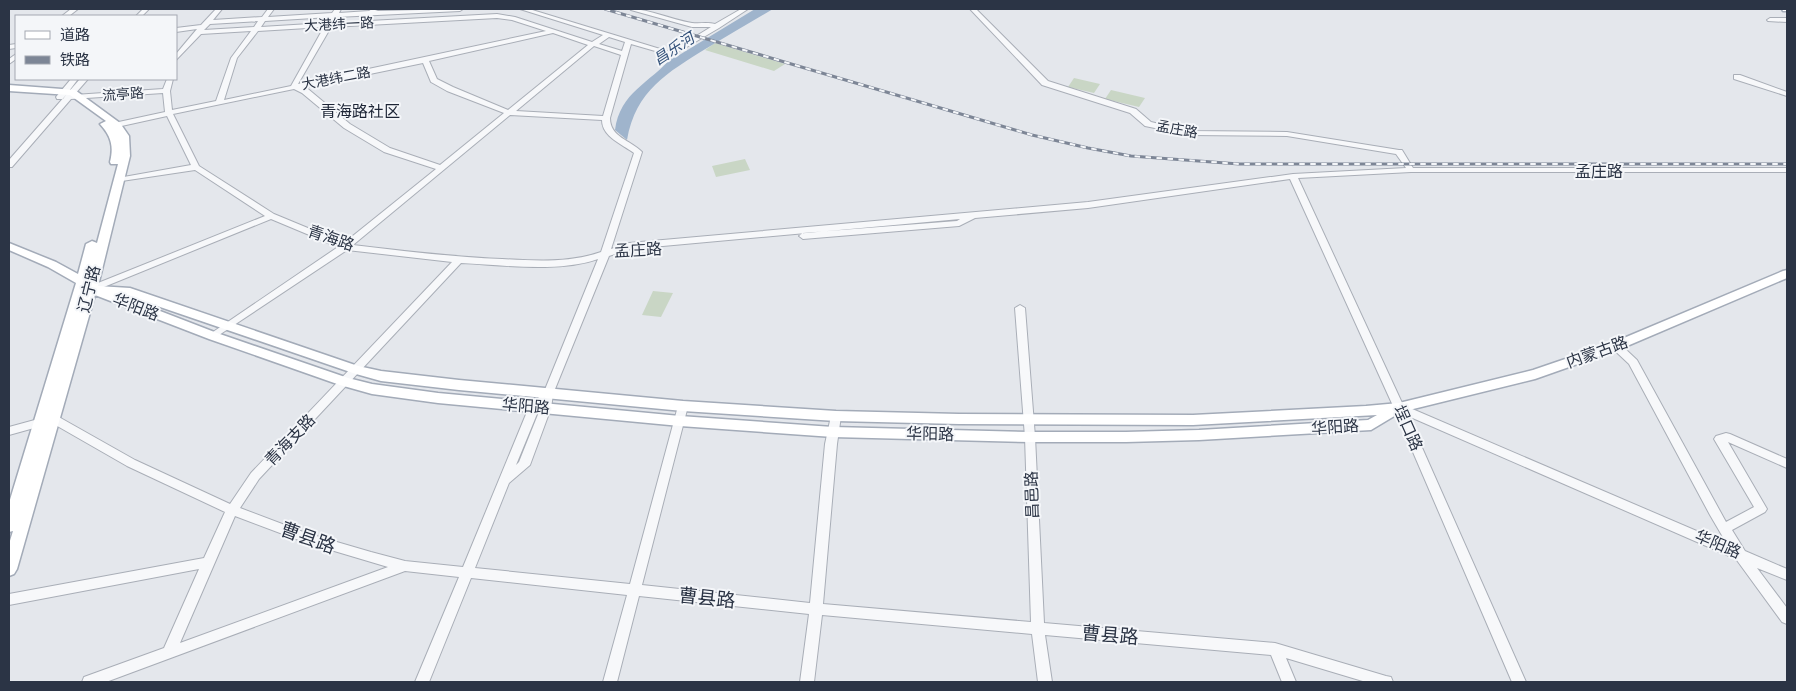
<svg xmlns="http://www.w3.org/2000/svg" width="1796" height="691" font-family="Cabin,'Noto Sans SC',sans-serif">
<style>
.green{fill:#c9d6c5}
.water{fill:#9fb4cc}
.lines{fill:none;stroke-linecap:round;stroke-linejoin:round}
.minor-casing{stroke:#a9aeb7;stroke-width:2}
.major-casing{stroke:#a3abb8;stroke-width:3}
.minor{fill:#f7f8fa;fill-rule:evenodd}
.major{fill:#fff;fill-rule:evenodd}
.rail-casing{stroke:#7d8696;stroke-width:3}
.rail{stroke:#f4f6f9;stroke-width:2;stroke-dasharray:5.5;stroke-linecap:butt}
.labels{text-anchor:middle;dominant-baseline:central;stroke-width:4;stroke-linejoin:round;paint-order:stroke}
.far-street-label{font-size:14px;fill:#2b3445;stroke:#f4f6f9}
.far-water-label{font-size:15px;font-style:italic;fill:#34527a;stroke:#f4f6f9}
.far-quarter-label{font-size:16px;fill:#1d2536;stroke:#f4f6f9}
.street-label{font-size:16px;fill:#2b3445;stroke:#f4f6f9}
.near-street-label{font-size:19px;fill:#2b3445;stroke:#f4f6f9}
</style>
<rect width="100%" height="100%" fill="#e4e7ec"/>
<!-- green -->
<path class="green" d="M715 43 785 64 774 71 705 50Z
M1074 78 1100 84 1094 93 1068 87Z
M1111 90 1145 98 1139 107 1105 99Z
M745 159 750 170 716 177 712 166Z
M653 291 673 293 661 317 642 315Z"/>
<!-- water -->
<path class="water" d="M755 9H773C751 22 729 35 707 48 667 73 636 90 627 140L615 130C620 92 650 83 671 58L676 57Z"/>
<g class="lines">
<defs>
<path id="minor" d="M71 9H78L69 16H62Z
M143 9H149L142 16H136Z
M216 9H222L213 20 262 17 268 9H274L268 17 332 13 335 9H341L339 13 369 11 372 9 378 11 463 9 460 11 336 17 333 23 497 14 515 17 592 42 603 35 520 9H529L670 52 711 27H692L631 10 630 9C651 9 671 20 692 23 700 24 707 22 715 24L741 9H748L719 28 673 55H669L631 44 610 118C610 137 630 140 642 152L611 249 629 243 1088 202 1293 174 1406 168 1396 154 1287 136 1189 135 1145 126 1130 113 1042 85 970 9H976L1048 81 1136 109 1151 122 1189 131 1287 132 1399 150H1402L1413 168H1787V172H1411L1298 178 1403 405 1727 544 1710 515 1629 364 1612 348 1611 346 1612 344H1620L1637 360 1726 522 1754 507 1714 439 1716 436 1726 433 1730 434 1787 459V468L1728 442 1767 509 1765 512 1732 530 1745 551 1787 569V580L1757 568 1787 608V624L1782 622 1736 559 1408 416 1526 682H1512L1394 408 1290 179 1088 208 975 218 959 226 803 239 799 236 803 233 957 221 960 219 630 249 609 256 553 394 551 408 530 465 509 483 475 568 630 584 678 406 679 403H687L688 406 642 585 810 603 825 444 831 416 832 413H840L841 416 837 444 823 604 1031 622 1025 437 1015 308 1020 305 1025 308 1035 437 1044 623 1275 643 1386 676 1391 677 1393 682H1366L1286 658 1296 682H1282L1271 655 1045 635 1052 682H1038L1032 634 822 615 814 682H800L809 614 639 596 617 682H603L627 595 471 578 429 682H415L459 577 405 571 106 682H82L84 677 164 648 199 569 9 605V594L204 558 225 512 127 466 52 423 9 435V427L53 415 57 416 135 460 230 504 251 473 452 262 347 250 213 339 210 338 208 336 210 334 338 247 271 219 94 291H88L86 289 88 287 265 216 195 170 115 182 114 180 118 178 191 165 167 116 117 127 113 125 114 123 165 112 163 93 71 99 12 167H9V160L80 79H88L74 95 163 89 167 79H173L170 91 172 110 216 101 231 58 251 31 201 34 176 60V54L197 29 176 32V28L201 25ZM330 17 326 23 261 27 265 21ZM497 18 512 20 546 31 298 84 331 27ZM258 21 254 27 204 30 210 24ZM324 27 291 86 224 100 237 58 258 31ZM553 33 588 45 508 110 453 87 437 79 429 61ZM609 37 625 42 622 51 599 44ZM594 46 621 55 603 116 516 111ZM423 63 431 82 447 91 504 113 440 165 390 148 350 124 308 89 302 88ZM294 89 302 93 344 128 384 152 436 169 344 243 274 214 199 166 173 114ZM510 115 602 120C602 137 622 144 634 153L601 252C569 263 536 261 502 259 452 257 403 251 353 245ZM598 259 544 392 529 407 463 567 405 561 371 552 306 533 240 508 259 479 461 263C504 265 558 273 598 259ZM541 407 519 462 516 465 539 409ZM235 516 304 542 388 567 180 643Z
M1770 18H1787V22L1768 21 1767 20Z
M16 44V48L9 49V45Z
M16 54V59L9 64V59Z
M1734 75H1740L1787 92V96L1734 79Z
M71 79H78L63 99H57L56 97Z"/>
<path id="major" d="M1782 9H1787V11H1783Z
M9 85 75 90 120 123 129 136 130 156 98 286 130 288 358 366 381 371 459 380 683 401 836 411 959 414 1193 415 1366 406 1399 403 1533 370 1612 343 1783 271 1787 270V278L1620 349 1535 379 1401 412 1371 430 1199 440 1126 442H1030L833 437 680 426 438 403 372 394 340 385 209 339 95 295 17 569 14 574 9 576V544L13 531 9 532V503L76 283 48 267 9 250V243L56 262 78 274 86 244 92 241 97 243 118 164H111L110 162C114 146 111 136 100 124L106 121 70 95 9 91ZM116 294 125 295 356 374 381 381 459 390 683 411 836 421 959 424 1193 425 1377 415 1368 420 1199 430 1126 432H1030L833 427 680 416 438 393 372 384 348 378 217 333Z"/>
</defs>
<!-- minor casing -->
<use href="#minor" class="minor-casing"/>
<!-- major casing -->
<use href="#major" class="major-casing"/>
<!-- minor -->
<use href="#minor" class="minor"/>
<!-- major -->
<use href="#major" class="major"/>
<defs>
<path id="rail" d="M605 9 1032 135 1088 148 1131 156 1239 164H1787"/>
</defs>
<!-- rail casing -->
<use href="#rail" class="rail-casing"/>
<!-- rail -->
<use href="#rail" class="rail"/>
</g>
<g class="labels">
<!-- far-street labels -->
<g class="far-street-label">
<text transform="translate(339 24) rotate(-3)">大港纬一路</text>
<text transform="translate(336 78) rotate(-11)">大港纬二路</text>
<text transform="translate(123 94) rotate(-4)">流亭路</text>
<text transform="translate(1177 129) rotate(10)">孟庄路</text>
</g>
<!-- far-water labels -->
<g class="far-water-label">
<text transform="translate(674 49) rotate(-33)">昌乐河</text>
</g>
<!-- far-quarter labels -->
<g class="far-quarter-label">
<text x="360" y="111">青海路社区</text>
</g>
<!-- street labels -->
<g class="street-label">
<text x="1599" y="171">孟庄路</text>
<text transform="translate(331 238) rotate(19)">青海路</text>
<text transform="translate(638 250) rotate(-3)">孟庄路</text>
<text transform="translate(89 289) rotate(-76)">辽宁路</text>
<text transform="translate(136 307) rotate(21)">华阳路</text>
<text transform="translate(1597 352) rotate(-20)">内蒙古路</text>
<text transform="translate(526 406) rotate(5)">华阳路</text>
<text transform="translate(1335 427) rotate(-4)">华阳路</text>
<text transform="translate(1408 428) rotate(66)">埕口路</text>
<text transform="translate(930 434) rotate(1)">华阳路</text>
<text transform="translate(290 440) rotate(-46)">青海支路</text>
<text transform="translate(1032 495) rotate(-92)">昌邑路</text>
<text transform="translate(1718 544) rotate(23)">华阳路</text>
</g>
<!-- near-street labels -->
<g class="near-street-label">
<text transform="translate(308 538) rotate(20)">曹县路</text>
<text transform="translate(707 598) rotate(6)">曹县路</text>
<text transform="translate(1110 635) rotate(5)">曹县路</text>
</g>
</g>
<!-- border -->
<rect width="1796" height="691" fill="none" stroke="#2b3445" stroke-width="20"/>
<!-- legend -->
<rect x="15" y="15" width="162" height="65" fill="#f4f6f9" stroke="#a4a8b1"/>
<rect x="25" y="31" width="25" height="8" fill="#ffffff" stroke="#a4a8b1"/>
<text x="60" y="40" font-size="15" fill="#2b3445">道路</text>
<rect x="25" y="56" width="25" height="8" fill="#7d8696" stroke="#a4a8b1"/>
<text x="60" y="65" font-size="15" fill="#2b3445">铁路</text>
</svg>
